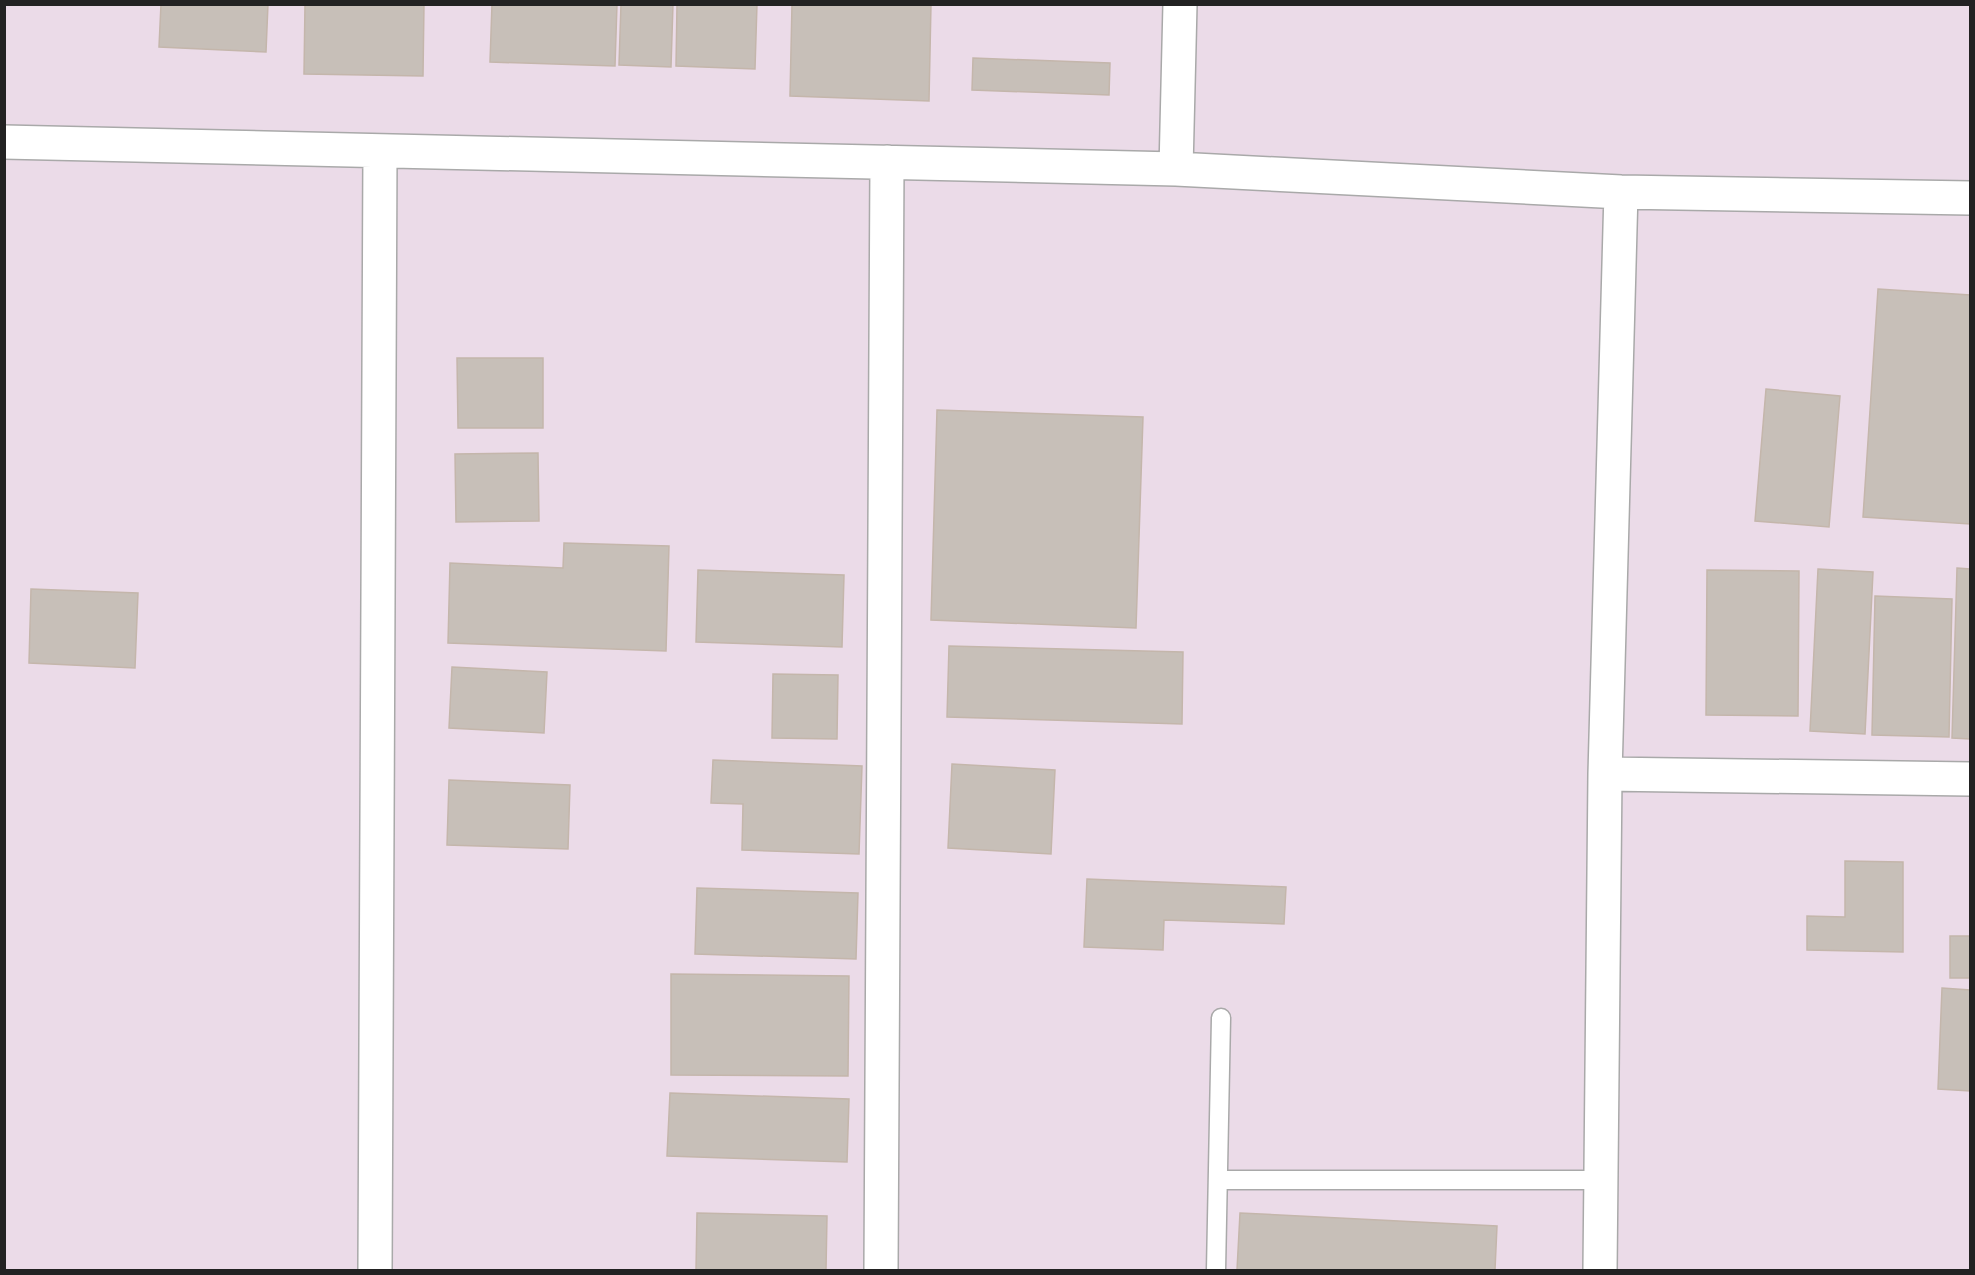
<svg xmlns="http://www.w3.org/2000/svg" width="1975" height="1275" font-family="Montserrat,sans-serif">
<style>
.industrial{fill:#ebdbe8}
.building{fill:#c7bfb8;stroke:#c4b6ab;stroke-width:1.5}
.lines{fill:none;stroke-linecap:round;stroke-linejoin:round}
.service-casing{stroke:#a9a9a9;stroke-width:21}
.minor-casing{stroke:#a9a9a9;stroke-width:36}
.service{stroke:#fff;stroke-width:18}
.minor{stroke:#fff;stroke-width:33}
</style>
<rect width="100%" height="100%" fill="#f2efe9"/>
<!-- industrial -->
<path class="industrial" d="M5 5H1970V1270H5Z"/>
<!-- building -->
<path class="building" d="M161 4H268L266 52 159 47Z
M305 4H424L423 76 304 74Z
M492 4H617L615 66 490 62Z
M621 4H673L671 67 619 65Z
M677 4H757L755 69 676 66Z
M792 4H931L929 101 790 96Z
M973 58 1110 63 1109 95 972 90Z
M1878 289 1970 295V524L1863 517Z
M457 358H543V428H458Z
M1766 389 1840 396 1829 527 1755 521Z
M937 410 1143 417 1136 628 931 620Z
M538 453 539 521 456 522 455 454Z
M564 543 669 546 666 651 448 643 450 563 563 568Z
M1957 568 1970 569V739L1952 738Z
M1818 569 1873 572 1865 734 1810 731Z
M698 570 844 575 842 647 696 642Z
M1707 570 1799 571 1798 716 1706 715Z
M31 589 138 593 135 668 29 663Z
M1875 596 1952 599 1949 737 1872 735Z
M949 646 1183 652 1182 724 947 717Z
M452 667 547 672 544 733 449 728Z
M773 674 838 675 837 739 772 738Z
M713 760 862 766 859 854 742 850 743 804 711 803Z
M952 764 1055 770 1051 854 948 848Z
M449 780 570 785 568 849 447 845Z
M1845 861 1903 862V952L1807 950V916L1845 917Z
M1087 879 1286 887 1284 924 1164 920 1163 950 1084 947Z
M697 888 858 893 856 959 695 954Z
M1950 936H1970V978H1950Z
M671 974 849 976 848 1076 671 1075Z
M1942 988 1970 990V1091L1938 1089Z
M670 1093 849 1099 847 1162 667 1156Z
M697 1213 827 1216 826 1270H696Z
M1240 1213 1497 1226 1495 1270H1237Z"/>
<g class="lines">
<defs>
<path id="service" d="M1218 1180H1601
M1216 1270 1221 1018"/>
<path id="minor" d="M4 142 1176 169 1621 192 1970 198
M1176 169 1180 4
M1605 774 1970 779
M375 1270 380 151
M881 1270 887 162
M1600 1270 1605 774 1621 192"/>
</defs>
<!-- service casing -->
<use href="#service" class="service-casing"/>
<!-- minor casing -->
<use href="#minor" class="minor-casing"/>
<!-- service -->
<use href="#service" class="service"/>
<!-- minor -->
<use href="#minor" class="minor"/>
</g>
<!-- border -->
<rect width="1975" height="1275" fill="none" stroke="#222222" stroke-width="12"/>
</svg>
